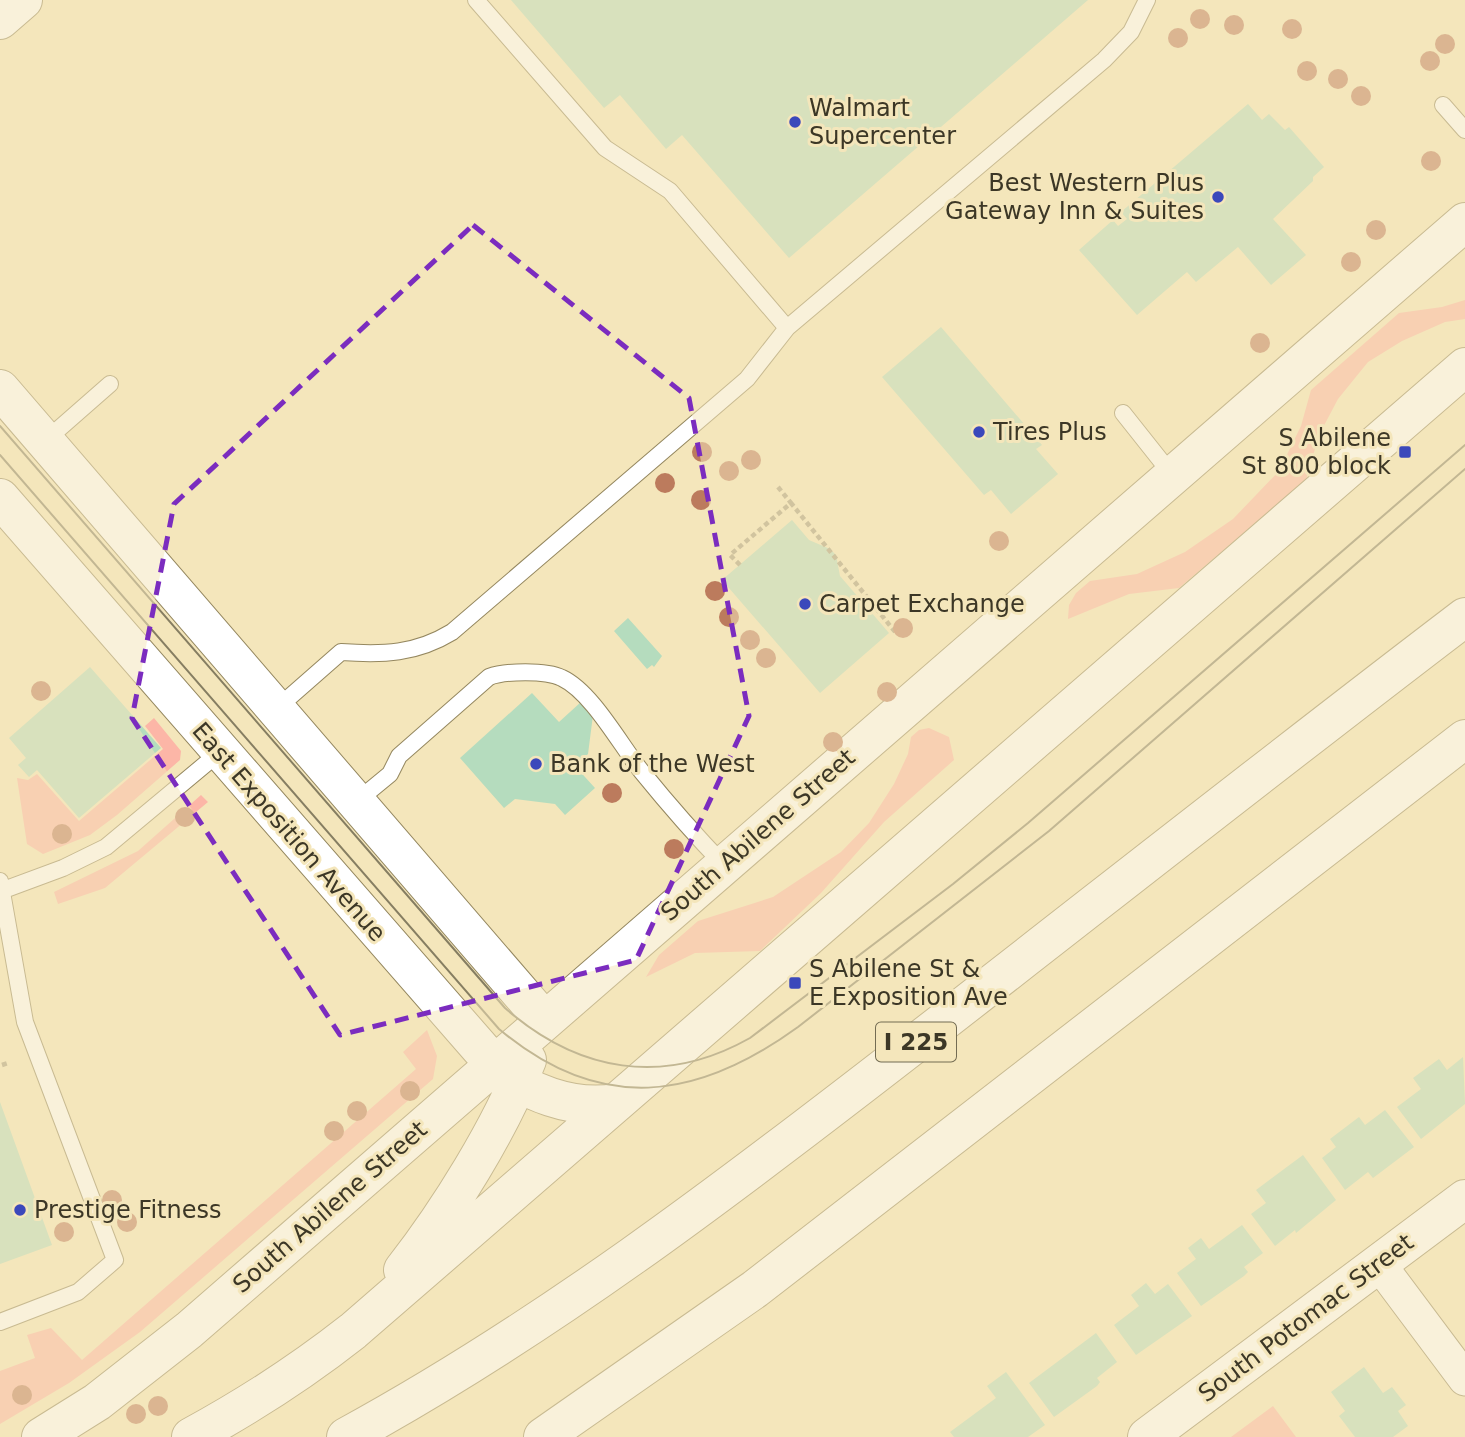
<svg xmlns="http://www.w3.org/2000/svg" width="1465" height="1437" font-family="'DejaVu Sans',sans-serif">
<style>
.green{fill:#fcb6a7}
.building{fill:#b5dcbe}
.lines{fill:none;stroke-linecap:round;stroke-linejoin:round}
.lane-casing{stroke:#94875f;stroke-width:18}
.street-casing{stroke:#94875f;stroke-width:35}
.secondary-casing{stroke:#94875f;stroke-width:40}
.highway-casing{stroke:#94875f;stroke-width:40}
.path{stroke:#a69b7c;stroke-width:4.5;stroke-dasharray:5 3.5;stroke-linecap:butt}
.lane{stroke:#fff;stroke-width:16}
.street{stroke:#fff;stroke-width:33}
.secondary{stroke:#fff;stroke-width:38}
.highway{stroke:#fff;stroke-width:38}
.tram{stroke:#867e62;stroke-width:2}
.tree{fill:#bc7b5d}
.marked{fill:none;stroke:#7b2cbf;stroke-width:5;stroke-dasharray:14 9;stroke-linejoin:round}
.poi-dot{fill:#3b48bb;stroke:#f4e6bb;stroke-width:2.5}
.labels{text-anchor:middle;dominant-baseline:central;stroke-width:6;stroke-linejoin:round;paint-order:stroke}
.shield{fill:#f4e6bb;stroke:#736c53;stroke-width:2}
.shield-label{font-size:23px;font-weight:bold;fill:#3c3726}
.poi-label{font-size:24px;fill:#3c3726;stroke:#f4e6bb;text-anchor:start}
.street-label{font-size:24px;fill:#3c3726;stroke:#f4e6bb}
</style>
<rect width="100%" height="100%" fill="#f4e6bb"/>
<!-- green -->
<path class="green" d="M1465 300V319L1445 322 1402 341 1368 362 1338 399 1319 435 1306 480 1179 588 1129 594 1068 619 1069 605 1076 593 1090 581 1137 574 1185 552 1233 519 1279 471 1301 426 1311 390 1399 313 1442 307Z
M154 718 181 751 180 760 117 815 90 835 43 854 27 844 17 778 28 780 37 774 79 821 163 749 145 726Z
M929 728 949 737 954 760 884 822 821 893 760 951 695 953 646 977 659 955 698 921 773 897 841 852 869 823 894 784 908 754 911 737 919 730Z
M201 795 208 802 105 888 58 904 54 892 138 851Z
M427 1030 437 1056 433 1079 140 1332 69 1383 0 1424V1371L35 1358 27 1335 51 1328 82 1360 416 1069 403 1052Z
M1273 1406 1296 1437H1231Z"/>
<!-- building -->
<path class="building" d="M511 0H1088L789 258 682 135 666 149 620 95 604 108Z
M1248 104 1262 120 1269 114 1285 130 1289 127 1324 167 1313 177V181L1273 219 1306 255 1271 285 1238 247 1196 282 1187 272 1137 315 1079 250 1113 220 1118 226 1127 219 1121 212Z
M941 327 1042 445 1036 449 1058 474 1011 514 991 490 984 495 882 377Z
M792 520 809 540 830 549 836 555 840 576 889 633 820 693 722 580Z
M628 618 662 656 654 667 652 665 647 669 614 631Z
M90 667 161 748 79 818 37 770 29 777 18 765 26 758 9 738Z
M532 693 559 722 581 702 593 715 588 754 575 766 595 788 565 815 555 804 515 799 504 808 460 758Z
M1463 1057 1465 1104 1421 1139 1397 1107 1421 1089 1413 1078 1439 1059 1447 1070Z
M0 1102 52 1245 0 1264Z
M1385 1110 1414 1147 1373 1178 1368 1172 1345 1190 1322 1158 1336 1147 1330 1139 1359 1117 1365 1125Z
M1303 1155 1336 1200 1296 1233 1295 1230 1275 1246 1251 1214 1266 1203 1256 1190Z
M1242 1225 1263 1253 1244 1267 1248 1272 1244 1276 1201 1306 1177 1273 1196 1259 1188 1248 1201 1238 1209 1249Z
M1146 1283 1155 1294 1168 1284 1192 1316 1136 1355 1114 1325 1139 1306 1131 1295Z
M1096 1333 1117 1362 1097 1378 1100 1382 1097 1386 1054 1417 1029 1383Z
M1364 1367 1383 1393 1392 1387 1406 1405 1398 1411 1408 1426 1393 1437H1355L1339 1416 1345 1411 1331 1392Z
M1006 1372 1045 1425 1028 1437H954L950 1432 996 1398 987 1386Z"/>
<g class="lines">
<defs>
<path id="lane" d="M476 0 605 148 670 191 787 328
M1443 105 1465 130
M1123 413 1173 476
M45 441 110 384
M276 709 341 652C383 655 416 654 452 632L747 379 787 328 1104 60 1131 32 1147 0
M356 802 390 774 399 756 489 677C505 671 546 670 562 678 592 692 621 746 642 772 668 804 695 835 724 865
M0 881 25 1022 115 1260 78 1292 0 1322
M1 891 63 868 106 847 220 752"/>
<path id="street" d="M1379 1264 1465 1379"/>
<path id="secondary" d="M0 20 23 0
M0 389 544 1020
M0 498 494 1064C526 1093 572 1110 616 1103
M403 1270C449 1211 500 1129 527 1060
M41 1437 97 1402 189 1330 1465 222
M191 1437C248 1406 301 1372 353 1331L1465 367
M1147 1437 1465 1199"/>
<path id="highway" d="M346 1437C544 1329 725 1191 903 1053 1090 908 1276 761 1465 617
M543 1437 755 1289 1465 739"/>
</defs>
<!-- lane casing -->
<use href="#lane" class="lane-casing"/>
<!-- street casing -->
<use href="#street" class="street-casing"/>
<!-- secondary casing -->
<use href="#secondary" class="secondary-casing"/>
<!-- highway casing -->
<use href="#highway" class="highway-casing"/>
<!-- path -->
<path class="path" d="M778 487 791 503
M740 565 730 555 791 503 896 633
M2 1065 8 1063"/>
<!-- lane -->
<use href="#lane" class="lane"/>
<!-- street -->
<use href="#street" class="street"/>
<!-- secondary -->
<use href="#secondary" class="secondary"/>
<!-- highway -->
<use href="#highway" class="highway"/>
<!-- tram -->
<path class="tram" d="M0 426 505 1008C578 1072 663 1087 750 1038L953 884 1028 823 1465 445
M0 455 499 1029C600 1114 696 1101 798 1027L1049 831 1465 469"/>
</g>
<!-- trees -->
<g class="tree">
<circle cx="1200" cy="19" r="10"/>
<circle cx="1234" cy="25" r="10"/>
<circle cx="1292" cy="29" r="10"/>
<circle cx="1178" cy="38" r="10"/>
<circle cx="1445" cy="44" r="10"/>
<circle cx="1430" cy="61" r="10"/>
<circle cx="1307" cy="71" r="10"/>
<circle cx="1338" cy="79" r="10"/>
<circle cx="1361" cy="96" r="10"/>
<circle cx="1431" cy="161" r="10"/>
<circle cx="1376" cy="230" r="10"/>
<circle cx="1351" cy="262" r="10"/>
<circle cx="1260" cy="343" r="10"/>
<circle cx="702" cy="452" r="10"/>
<circle cx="751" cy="460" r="10"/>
<circle cx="729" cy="471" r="10"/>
<circle cx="665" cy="483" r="10"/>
<circle cx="701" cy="500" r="10"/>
<circle cx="999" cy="541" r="10"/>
<circle cx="715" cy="591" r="10"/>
<circle cx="729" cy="617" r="10"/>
<circle cx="903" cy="628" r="10"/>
<circle cx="750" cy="640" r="10"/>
<circle cx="766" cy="658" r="10"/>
<circle cx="41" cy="691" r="10"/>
<circle cx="887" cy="692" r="10"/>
<circle cx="833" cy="742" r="10"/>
<circle cx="612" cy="793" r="10"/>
<circle cx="185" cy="817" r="10"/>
<circle cx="62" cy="834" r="10"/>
<circle cx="674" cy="849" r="10"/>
<circle cx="410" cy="1091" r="10"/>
<circle cx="357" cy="1111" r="10"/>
<circle cx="334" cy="1131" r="10"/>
<circle cx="112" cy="1200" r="10"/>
<circle cx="127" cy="1222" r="10"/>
<circle cx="64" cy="1232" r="10"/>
<circle cx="22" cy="1395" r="10"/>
<circle cx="158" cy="1406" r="10"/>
<circle cx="136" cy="1414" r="10"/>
</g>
<!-- marked area -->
<path d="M0 0H1465V1437H0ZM473 225 689 398 749 716 636 960 340 1035 132 718 174 504Z" fill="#f4e6bb" fill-opacity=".55" fill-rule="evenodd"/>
<path class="marked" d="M473 225 689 398 749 716 636 960 340 1035 132 718 174 504Z"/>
<!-- markers -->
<g class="poi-dot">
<circle cx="795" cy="122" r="7"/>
<circle cx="1218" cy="197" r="7"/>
<circle cx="979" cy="432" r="7"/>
<rect x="1398" y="445" width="14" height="14" rx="3.5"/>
<circle cx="805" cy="604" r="7"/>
<circle cx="536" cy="764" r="7"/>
<rect x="788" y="976" width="14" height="14" rx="3.5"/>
<circle cx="20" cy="1210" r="7"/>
</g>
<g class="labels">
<!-- shield labels -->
<rect class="shield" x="876" y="1022.5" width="80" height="39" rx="5"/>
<g class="shield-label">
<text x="916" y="1042">I 225</text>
</g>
<!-- poi labels -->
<g class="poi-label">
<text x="809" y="108">Walmart<tspan x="809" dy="28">Supercenter</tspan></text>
<text x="1204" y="183" text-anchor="end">Best Western Plus<tspan x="1204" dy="28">Gateway Inn &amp; Suites</tspan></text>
<text x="993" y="432">Tires Plus</text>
<text x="1391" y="438" text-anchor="end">S Abilene<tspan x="1391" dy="28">St 800 block</tspan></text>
<text x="819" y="604">Carpet Exchange</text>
<text x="550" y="764">Bank of the West</text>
<text x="809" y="969">S Abilene St &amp;<tspan x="809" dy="28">E Exposition Ave</tspan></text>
<text x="34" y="1210">Prestige Fitness</text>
</g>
<!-- street labels -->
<g class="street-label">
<text transform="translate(289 832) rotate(49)">East Exposition Avenue</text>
<text transform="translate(758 835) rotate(-41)">South Abilene Street</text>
<text transform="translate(330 1207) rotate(-41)">South Abilene Street</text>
<text transform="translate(1306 1318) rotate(-37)">South Potomac Street</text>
</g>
</g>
</svg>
